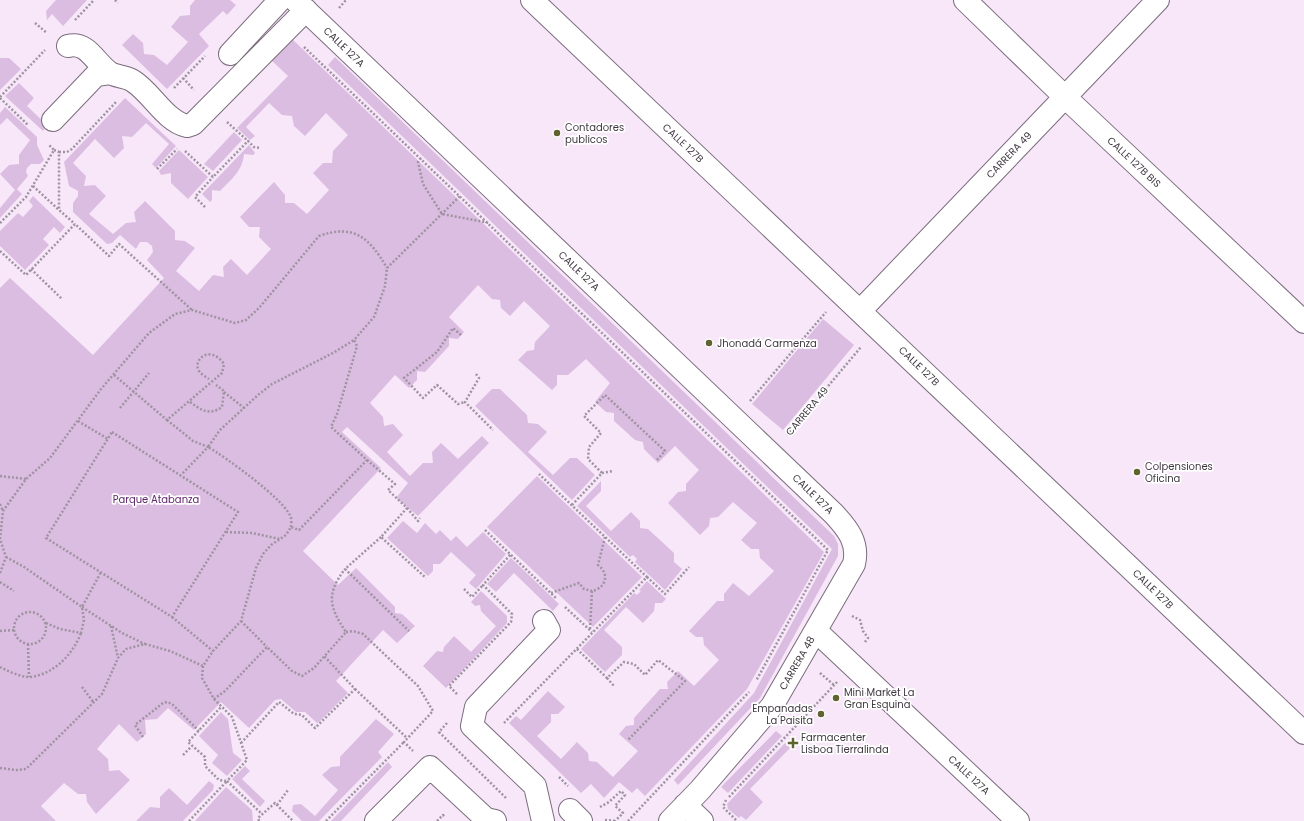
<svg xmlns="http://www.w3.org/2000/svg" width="1304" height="821" font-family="Poppins,sans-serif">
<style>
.green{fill:#dcbde2}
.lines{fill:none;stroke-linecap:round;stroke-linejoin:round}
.minor-casing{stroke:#7b6d7d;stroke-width:24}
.path{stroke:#9e93a0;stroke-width:2.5;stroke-dasharray:2 2;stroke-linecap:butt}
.minor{stroke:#fff;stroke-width:22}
.poi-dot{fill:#60622f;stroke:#fff;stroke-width:1.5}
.labels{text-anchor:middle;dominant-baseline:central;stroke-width:3.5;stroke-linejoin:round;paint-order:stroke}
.street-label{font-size:10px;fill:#3f3940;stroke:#fff}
.poi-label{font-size:10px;fill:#3f3940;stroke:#fff;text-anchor:start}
.park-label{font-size:10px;fill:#5e2568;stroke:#fff}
</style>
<rect width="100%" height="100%" fill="#f7e7f9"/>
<!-- green -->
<path class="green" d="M56 0H87L63 26 52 14 47 20 46 11Z
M195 0H230L236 5 227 15 223 11 199 34 209 46 167 89 122 45 133 34 143 43 144 54 154 55 167 65 188 42 171 27 180 16 190 15V6Z
M290 37 824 552 747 689 645 796 637 788 632 793 619 782 604 798 591 784 581 793 509 723 516 716 521 720 548 691 565 707 558 714H551V722L537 736 561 759 577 742 588 753 589 761 597 762 613 777 638 751 619 734 626 726 634 725V718L660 689H668L667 682 678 671 694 686 719 660 704 645 703 637H696L689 631 717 601H724V594L733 583 749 596 774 571 760 558 759 549H751L741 540 757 523 733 502 718 517 710 518 709 526 700 535 668 503 678 492 686 491V484L699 470 675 446 658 463 644 449 643 442 635 440 614 421V413L606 412 595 402 610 383 586 359 568 375H557V385L552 390 518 360 527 351 534 350 535 342 550 326 524 301 510 316 501 308 500 300 492 299 478 285 449 317 464 332 458 339 449 338V346L425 372 417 371V380L409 388 395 375 370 403 383 417 384 426 393 424 403 435 387 452 410 476 423 463H433L432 452 441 443 458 459 482 436 489 443 418 516 396 498 408 483 347 427 342 432 381 468 303 551 338 585 356 568 395 607V613L402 614 415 626 397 643 383 630 336 681 348 693 319 722 317 723 305 712H296L281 699 275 700 249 728 221 702 194 730 168 708 157 719 145 720 146 734 137 742 119 724 97 749 108 759 109 771 119 770 130 780 96 814 87 802 86 794H78L64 783 41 806 56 821H0V288L10 278 93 355 164 278 147 260 153 252 152 246 147 242H140L136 249 120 235 112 243 107 244 73 212V203L78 196V191L69 186 64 162 125 98 176 146 156 168 152 164 169 144 146 123 132 137 122 136 124 148 114 158 95 139 73 163 86 176 84 186 95 185 106 196 89 214 113 234 126 223 136 222 134 212 145 201 175 231V240L185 241 195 248 176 271 199 291 213 275 224 277 223 267 231 259 247 275 271 249 259 237 260 227H249L240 217 274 182 285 195V203H294L307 214 329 190 313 173 323 163H332L333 151 348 135 326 113 305 136 294 126 292 116 282 115 269 103 246 127 255 136 250 140 237 128 288 76 270 59Z
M335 57 834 536 838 544V556L760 698 678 785 674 780 754 693 832 549 328 65Z
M0 58H9L21 69 0 90Z
M19 83 34 98 27 106 47 125 43 131 5 96Z
M5 107 37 137V145L44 160 40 164H31L27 168 26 172 28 176 17 189 22 194 0 218V208L15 190 0 174 9 165 19 164V155L30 140 7 118 0 125V113Z
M234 132 242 140 213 171 204 164Z
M249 145 255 153 253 155 244 154C243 170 231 180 220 191L212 190V200L210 202 202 194Z
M179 150 208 177 188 199 171 183V173L161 175 159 171Z
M33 196 65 227 60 233 54 227 43 239 49 245 25 270 0 246V231L18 213 23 217 33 206 29 201Z
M823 319 854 345 783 430 752 404Z
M492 389H500L527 415 528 423 538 424 547 432 528 452 553 475 570 458H577L595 475 572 500 475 406Z
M537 476 642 577 593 627 487 527Z
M601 481V491L586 506 611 531 631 512 640 521V528L648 529 674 553V562L682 569 665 590 635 562 637 559 633 555 630 557 577 506Z
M403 521 417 533 425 523 436 534 440 530 451 541 456 536 467 547 483 532 506 554 476 589 469 583 476 575 451 552 440 564H433V571L428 576 387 538Z
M511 558 559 604 553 611 514 573 496 592 487 584Z
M647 581 666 599 662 603H655L654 611 643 623 626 607 604 630 622 647V655L605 672 581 649 634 593 637 595 641 591 639 590Z
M481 591 507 616V623L446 688 423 666 437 651 443 652 444 647 454 636 471 652 496 626 481 611 480 605 475 606 471 602Z
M221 712 228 719 233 753 242 760 227 776 212 763 218 755 199 736Z
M376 719 394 734 378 752 382 757 319 821H302L292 811 293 805 301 804 315 816 338 790 322 775 331 767 340 766V757Z
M776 731 782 736 728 793 721 787Z
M785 743 790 748 750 789 763 802 746 820 741 816 739 818 728 809 727 804Z
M388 762 392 767 341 821H331Z
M245 766 250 771 242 779 265 801 260 807 232 779Z
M209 781 214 785 213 790 183 821H136L150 807 160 808V797L169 788 187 805Z
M226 787 252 810 253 821H195Z"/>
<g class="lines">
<defs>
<path id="minor" d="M295 0 834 514C848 529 859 543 854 564L772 706 700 790 670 821
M532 0 1304 733
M965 0 1065 97 1304 322
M68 46C88 41 95 63 110 73 117 77 126 76 133 81 152 93 165 121 187 126L193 124 306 10
M230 54 280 0
M53 120 96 75 110 73
M860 311 1158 0
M816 631 1018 821
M685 805 702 821
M570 810 581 821
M376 821 430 767 486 819 495 821
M543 821 535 786 472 726 476 707 549 630 544 621"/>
</defs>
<!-- minor casing -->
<use href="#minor" class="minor-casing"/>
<!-- path -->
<path class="path" d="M115 0 118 3
M339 8 346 0
M75 20 94 0
M35 23 47 33
M304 47 828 550 756 681
M183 78 194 90
M174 88 205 56
M0 97 45 50
M0 98 28 125
M227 122 248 141
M54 150 59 152V210L75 224
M185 151 213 177 248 141 254 147 261 148
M59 152H67L72 149 117 101
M421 158 418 162 423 184 442 214 490 223
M157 169 177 149
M33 186 59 210
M205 207 195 197 213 177
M0 223 26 197 54 150 48 144
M0 251 26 275 75 224 109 256 119 244 192 310
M31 269 62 299
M461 335 453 328 437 352 404 378 423 398 437 385 458 404 465 402
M476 374 479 378 465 402 493 430
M114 375 167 420 222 373 224 364C210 344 192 360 199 371 201 374 206 377 209 379
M224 392 244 408
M750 401 826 312
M190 402C201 410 209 416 222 407L224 391 216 385
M120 408 149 373
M167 420 193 441 208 447 181 475
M78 421 108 439
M112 432 238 512 172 617 46 538Z
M787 435 861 347
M367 460 395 484 388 490 407 508 381 537 426 578
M602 473 613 471
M0 476 26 479
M0 504 3 511
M572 505 602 473 588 459 589 447 601 433 584 416 605 395 665 451 656 461
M407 508 418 521 420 518
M291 527C291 525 292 521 291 518 287 501 224 456 208 447L220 430 258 395 272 384 333 353 354 340
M485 530 557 599
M226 532 252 533 280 539
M381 537 345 569 409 631
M6 557 24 567 82 607 101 572
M0 573 6 557 0 539 3 511 26 479 50 458 101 389 149 333 175 314 192 310 235 323 246 320 259 308 319 236C355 223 370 239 387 268
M647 577 665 594 689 567
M0 582 14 591
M464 589 472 597 483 585
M551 593 579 583 584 589 592 591
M82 607 122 633 145 644
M565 607 592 632
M14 628a16 16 0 1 1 32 0a16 16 0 1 1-32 0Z
M852 616 860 620 863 631 868 638 865 642
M172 617 213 651
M241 621 267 647
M46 623 60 629 81 633 84 620 82 607
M111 626 118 658
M590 629 592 591C606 588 610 574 598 565L605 537
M0 631 14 630
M346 632 353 631 363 634 418 686 433 711 404 742 413 751
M28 644 29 677
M577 649 607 678 624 662 634 664 645 675 658 660 685 681 628 740
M203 666 202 678 214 699 225 691 267 647 292 671 302 676 314 668 346 632C329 607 326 594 345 569
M0 667C8 671 20 677 29 677 54 675 73 654 81 633
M820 673 834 685
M607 678 614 686
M82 687 94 703
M355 689 407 738
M457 694 449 686 511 622 512 614 483 585 511 554
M214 699 232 717 247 760 227 781 262 814
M447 723 439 732 507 799
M504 723 647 577 539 474
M143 737 135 725 163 703 167 702 172 704 199 731
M241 743 279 702 294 714 302 715 315 728 355 689 324 656
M183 755 192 746
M0 768 17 770 26 769 102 694 118 658 126 649 145 644 170 651 203 666 213 651 241 621 256 568 263 554 271 545 286 535 291 527 299 530 367 460 331 427 337 414 357 346 354 340 374 317 385 286 387 268 461 195
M559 777 568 786
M729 797 837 682
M726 800 723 807 737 821
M277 805 288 790
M600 807 609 802 621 791 625 795 615 806 623 813 615 821
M605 820 616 821
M189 821 227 781 219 780 205 766V757L188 742 221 707
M259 821 258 818 275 803 293 821
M326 821 404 742
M437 821 443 815 445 817
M628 821 749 692"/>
<!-- minor -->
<use href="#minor" class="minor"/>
</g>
<!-- markers -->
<g class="poi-dot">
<circle cx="557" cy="133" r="4"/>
<circle cx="709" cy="343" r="4"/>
<circle cx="1137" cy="472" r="4"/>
<circle cx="836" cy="698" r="4"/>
<circle cx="821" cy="714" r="4"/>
<path d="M791 737h4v4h4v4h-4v4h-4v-4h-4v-4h4z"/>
</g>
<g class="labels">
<!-- street labels -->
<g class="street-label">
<text transform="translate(344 47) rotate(44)">CALLE 127A</text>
<text transform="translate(683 143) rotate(43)">CALLE 127B</text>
<text transform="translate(1009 155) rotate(-46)">CARRERA 49</text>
<text transform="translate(1134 162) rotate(43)">CALLE 127B BIS</text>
<text transform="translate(579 271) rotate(44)">CALLE 127A</text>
<text transform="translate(919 366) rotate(44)">CALLE 127B</text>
<text transform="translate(807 411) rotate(-50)">CARRERA 49</text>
<text transform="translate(813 494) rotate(44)">CALLE 127A</text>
<text transform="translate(1153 589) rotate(44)">CALLE 127B</text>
<text transform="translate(797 663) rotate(-60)">CARRERA 48</text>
<text transform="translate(969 775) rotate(43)">CALLE 127A</text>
</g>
<!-- poi labels -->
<g class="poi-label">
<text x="565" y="127">Contadores<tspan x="565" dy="12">publicos</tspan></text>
<text x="717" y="343">Jhonadá Carmenza</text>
<text x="1145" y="466">Colpensiones<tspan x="1145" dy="12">Oficina</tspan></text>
<text x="844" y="692">Mini Market La<tspan x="844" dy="12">Gran Esquina</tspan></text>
<text x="813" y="708" text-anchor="end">Empanadas<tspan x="813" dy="12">La Paisita</tspan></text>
<text x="801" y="737">Farmacenter<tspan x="801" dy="12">Lisboa Tierralinda</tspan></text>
</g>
<!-- park labels -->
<g class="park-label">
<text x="156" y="499">Parque Atabanza</text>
</g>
</g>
</svg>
